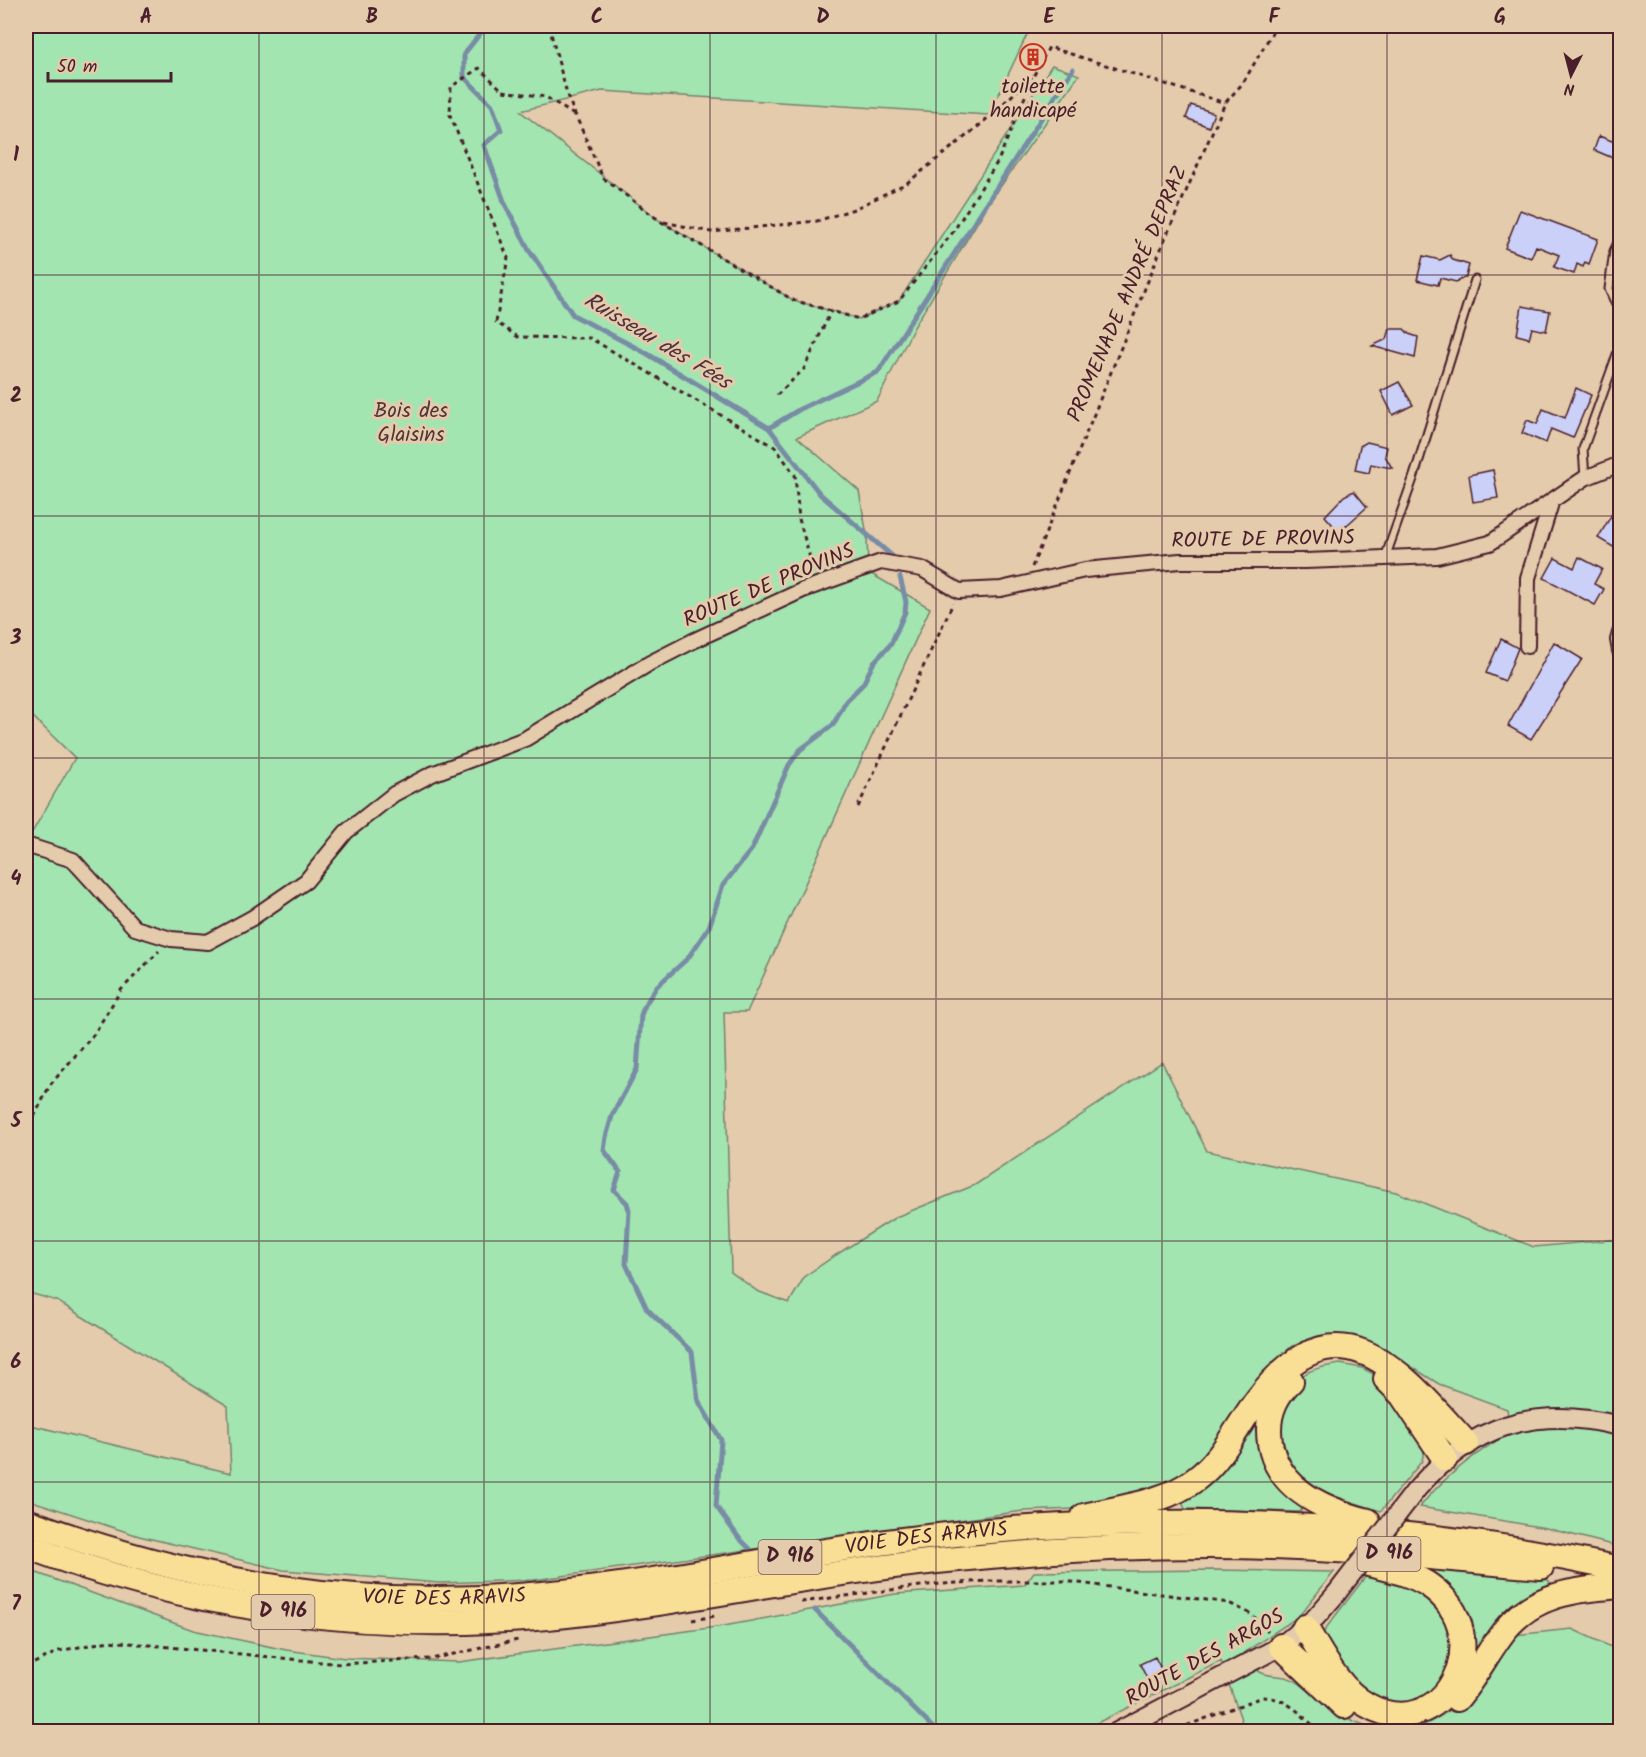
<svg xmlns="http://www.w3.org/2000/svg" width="1646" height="1757" font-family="Kalam,sans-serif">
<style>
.green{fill:#a2e5b0;stroke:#76826e;stroke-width:1.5}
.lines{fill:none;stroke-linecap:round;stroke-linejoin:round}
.stream{stroke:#788ca5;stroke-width:5}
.building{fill:#cbd0f8;stroke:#4a1f2b;stroke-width:1.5}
.service-casing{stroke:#4a1f2b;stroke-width:11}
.minor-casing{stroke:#4a1f2b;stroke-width:18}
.tertiary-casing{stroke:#4a1f2b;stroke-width:22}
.trunk-casing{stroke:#4a1f2b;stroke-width:28}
.path{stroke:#4a1f2b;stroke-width:3;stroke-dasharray:4.5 4.5;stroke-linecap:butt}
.service{stroke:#e3cbac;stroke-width:7}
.minor{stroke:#e3cbac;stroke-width:14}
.tertiary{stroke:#e3cbac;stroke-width:18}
.trunk{stroke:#f9df96;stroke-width:24}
.tertiary-bridge-casing{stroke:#4a1f2b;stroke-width:22;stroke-linecap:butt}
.tertiary-bridge{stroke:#e3cbac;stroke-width:18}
.grid{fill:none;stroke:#4a1f2b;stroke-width:1.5;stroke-opacity:0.55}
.labels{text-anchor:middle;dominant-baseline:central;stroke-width:6;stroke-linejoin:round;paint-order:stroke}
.shield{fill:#e3cbac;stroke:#785352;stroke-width:1.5}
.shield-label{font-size:20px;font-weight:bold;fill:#4a1f2b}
.poi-label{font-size:21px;fill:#4a1f2b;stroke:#e3cbac}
.street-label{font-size:21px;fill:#4a1f2b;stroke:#e3cbac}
.park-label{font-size:21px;fill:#533338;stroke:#e3cbac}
.water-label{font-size:22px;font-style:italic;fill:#52313f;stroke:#e3cbac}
.neatline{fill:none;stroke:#4a1f2b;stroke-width:2}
.grid-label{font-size:20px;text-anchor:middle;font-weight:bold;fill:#4a1f2b}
</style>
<rect width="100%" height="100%" fill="#e3cbac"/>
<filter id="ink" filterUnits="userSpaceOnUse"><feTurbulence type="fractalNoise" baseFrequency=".0167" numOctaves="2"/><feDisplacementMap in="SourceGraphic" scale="12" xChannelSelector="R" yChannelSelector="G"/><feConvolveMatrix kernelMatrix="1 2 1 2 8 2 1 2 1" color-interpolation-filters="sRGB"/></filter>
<g filter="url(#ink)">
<!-- green -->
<path class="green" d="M26 26H1031L989 115 602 91 520 111 660 221 793 300 859 319 899 301 1052 65 1079 75 989 203 914 327 877 401 797 437 859 491 867 535 868 572 930 608 747 1012H724L731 1272 757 1291 789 1303 805 1276 836 1255 896 1217 975 1185 1162 1062 1207 1151 1396 1192 1534 1247 1620 1239V1547L1546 1528 1420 1507C1441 1479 1479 1450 1510 1433L1507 1409 1439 1384 1380 1347 1340 1337 1292 1346 1261 1374 1249 1398 1195 1466 1167 1489 1076 1509 1023 1511 534 1580 439 1583 283 1570 139 1536 26 1499V1424L231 1473 228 1406 57 1301 26 1292V843L75 758 26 710Z
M1340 1364 1362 1368 1385 1380 1425 1446 1422 1461 1381 1511C1354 1502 1318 1495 1298 1472 1275 1443 1272 1396 1305 1374 1315 1367 1329 1366 1340 1364Z
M1263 1414 1306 1503 1300 1512 1185 1509 1181 1500Z
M1423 1566 1537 1572 1551 1583 1521 1599 1510 1611 1480 1654 1471 1656C1474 1616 1457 1586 1423 1566Z
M1373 1567 1398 1574 1456 1624 1448 1680 1414 1705 1369 1702 1323 1644V1633L1329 1624Z
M26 1569 193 1630 286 1650 345 1658 459 1662 724 1626 895 1594 1024 1585 1034 1572 1215 1570 1334 1572 1299 1616 1242 1654C1247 1660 1255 1670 1262 1673 1274 1678 1286 1674 1297 1682 1315 1695 1334 1711 1354 1721 1432 1757 1473 1687 1514 1635L1572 1629 1620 1651V1731H1245L1221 1661 1081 1731H26Z"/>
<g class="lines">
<!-- stream -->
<path class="stream" d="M486 26 464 54V77L492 105 501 130 484 145 505 204 529 250 573 315 646 353 769 428 820 494 892 556
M769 428 800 409 878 372 1073 69
M750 1549 739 1538 716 1506 721 1440 698 1400 692 1352 647 1309 626 1264 629 1210 627 1203 614 1190 620 1172 604 1150 606 1137 612 1116 637 1069 641 1015 645 1005 657 986 688 958 709 927 723 885 752 849 789 765 800 750 833 725 846 701 863 684 874 662 891 644 905 612 906 602 900 577
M815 1610 937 1732"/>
</g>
<!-- building -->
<path class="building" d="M1191 105 1214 113 1209 127 1186 118Z
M1599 136 1620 144V161L1594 150Z
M1520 210 1598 239 1589 264 1585 262 1583 267 1577 264 1574 274 1554 267 1559 255 1536 246 1531 258 1505 248Z
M1450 255 1453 260 1469 265 1466 277 1456 282 1440 278 1438 285 1417 280 1423 256 1440 260Z
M1522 306 1550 311 1546 331 1532 328 1529 338 1517 335Z
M1390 329H1404L1409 334 1418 337 1415 358 1372 346 1387 339Z
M1399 382 1413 405 1393 415 1381 391Z
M1576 388 1591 395 1573 438 1551 429 1546 443 1522 433 1527 420 1537 424 1543 409 1565 418Z
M1367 442 1387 447 1385 456 1392 468 1371 464 1369 473 1355 470 1360 446Z
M1493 470 1498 498 1473 502 1469 475Z
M1354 491 1367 507 1339 532 1325 516 1344 496Z
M1612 514 1620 520V551L1598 538Z
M1579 557 1602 569 1594 584 1604 589 1595 605 1544 578 1555 558 1574 568Z
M1501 639 1518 648 1505 681 1486 673Z
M1554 642 1582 659 1531 739 1508 726Z
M1155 1657 1164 1675 1149 1683 1140 1664Z"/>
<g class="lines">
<defs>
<path id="service" d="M1620 238 1614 251 1609 289 1620 313
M1585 478 1583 449 1620 346
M1385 558 1414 476 1475 280"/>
<path id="minor" d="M1620 633 1618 640 1620 651
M1527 646 1528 578 1552 500
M26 845 73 860 135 928 171 939 208 942 252 918 306 881 346 832 394 794 432 774 525 739 650 663 693 641 803 590 881 562 922 569 959 591 1001 589 1085 570 1180 561H1306L1437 556 1490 543 1585 478 1620 464"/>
<path id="tertiary" d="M1416 1490C1472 1424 1536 1405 1620 1426
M1117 1732 1281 1646 1316 1617 1336 1594"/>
<g id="trunk">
<path d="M1386 1379 1402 1395 1445 1459"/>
<path d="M1291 1381C1277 1394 1269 1411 1269 1430 1269 1486 1321 1509 1368 1521"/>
<path d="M1084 1516C1121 1507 1165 1503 1196 1479 1223 1459 1237 1426 1257 1400 1338 1291 1403 1373 1466 1443"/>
<path id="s1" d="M26 1521C197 1584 360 1611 542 1594 669 1583 793 1552 919 1538 1151 1511 1392 1519 1620 1569"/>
<path d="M26 1546C192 1609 370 1634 547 1617 684 1604 820 1571 958 1559 1070 1548 1183 1543 1296 1548 1378 1551 1460 1560 1541 1567"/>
<path d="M1305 1627C1322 1654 1338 1689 1367 1705 1442 1748 1502 1637 1430 1586 1412 1573 1386 1569 1365 1563"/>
<path d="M1281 1646 1344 1706"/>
<path d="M1457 1699C1475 1678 1487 1653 1504 1631 1534 1593 1576 1590 1620 1586"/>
</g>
</defs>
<!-- service casing -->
<use href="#service" class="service-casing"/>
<!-- minor casing -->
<use href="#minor" class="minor-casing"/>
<!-- tertiary casing -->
<use href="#tertiary" class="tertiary-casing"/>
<!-- trunk casing -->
<use href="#trunk" class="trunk-casing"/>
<!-- path -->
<path class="path" d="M549 26 568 98 603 178 660 221 793 300 859 319 899 301 953 232 998 161 1034 75 1049 47 1225 103
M574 115 546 97 503 91 479 68 451 87 450 115 508 258 496 322 518 337 590 338 775 447 795 475 799 519 814 572
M664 222 711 232 817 221 854 209 907 183 980 125 1032 77
M777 395 804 369 831 311
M1032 567 1165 239 1225 103 1243 83 1276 26
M858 807 953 603
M26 1133 50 1085 94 1034 121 990 159 951
M801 1602 928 1585 987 1581H1064L1229 1603 1251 1614 1268 1631
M692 1620 715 1616
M26 1667 59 1651 109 1641 341 1664 431 1659 518 1640
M1170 1732 1262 1697C1288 1697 1301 1715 1320 1732"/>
<!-- service -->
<use href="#service" class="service"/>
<!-- minor -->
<use href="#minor" class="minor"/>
<!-- tertiary -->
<use href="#tertiary" class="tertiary"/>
<!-- trunk -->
<use href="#trunk" class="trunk"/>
<defs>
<path id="tertiary-bridge" d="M1336 1594 1416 1490"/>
</defs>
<!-- tertiary-bridge casing -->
<use href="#tertiary-bridge" class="tertiary-bridge-casing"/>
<!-- tertiary-bridge -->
<use href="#tertiary-bridge" class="tertiary-bridge"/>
</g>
</g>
<!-- grid -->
<path class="grid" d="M259 26V1732M484 26V1732M710 26V1732M936 26V1732M1162 26V1732M1387 26V1732M26 275H1620M26 516H1620M26 758H1620M26 999H1620M26 1241H1620M26 1482H1620"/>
<!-- icons -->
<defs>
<symbol id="building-ring" viewBox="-11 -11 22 22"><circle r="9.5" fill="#e3cbac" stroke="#c8321e" stroke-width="1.5"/><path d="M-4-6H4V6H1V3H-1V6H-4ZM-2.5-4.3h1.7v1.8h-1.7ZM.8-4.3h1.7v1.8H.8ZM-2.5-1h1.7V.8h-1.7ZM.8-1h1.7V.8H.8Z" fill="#c8321e"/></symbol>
</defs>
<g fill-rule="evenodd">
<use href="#building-ring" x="1018" y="42" width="30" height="30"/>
</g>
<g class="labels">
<!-- shield labels -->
<g class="shield">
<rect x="1357.5" y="1537" width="63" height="34" rx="4.5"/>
<rect x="758.5" y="1540" width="63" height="34" rx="4.5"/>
<rect x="251.5" y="1595" width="63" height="34" rx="4.5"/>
</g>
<g class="shield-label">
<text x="1389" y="1554">D 916</text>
<text x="790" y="1557">D 916</text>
<text x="283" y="1612">D 916</text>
</g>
<!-- poi labels -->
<g class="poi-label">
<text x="1033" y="87">toilette<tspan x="1033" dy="24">handicapé</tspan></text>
</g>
<!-- street labels -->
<g class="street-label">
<text transform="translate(1128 294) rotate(-67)">PROMENADE ANDRÉ DEPRAZ</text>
<text transform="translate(1263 540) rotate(-1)">ROUTE DE PROVINS</text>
<text transform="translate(769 586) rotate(-23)">ROUTE DE PROVINS</text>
<text stroke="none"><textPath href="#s1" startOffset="914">VOIE DES ARAVIS</textPath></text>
<text stroke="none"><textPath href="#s1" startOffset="428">VOIE DES ARAVIS</textPath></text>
<text transform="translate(1205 1658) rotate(-29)">ROUTE DES ARGOS</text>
</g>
<!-- park labels -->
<g class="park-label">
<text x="411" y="411">Bois des<tspan x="411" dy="24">Glaisins</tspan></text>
</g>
<!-- water labels -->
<g class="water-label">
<text transform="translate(657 342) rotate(31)">Ruisseau des Fées</text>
</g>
</g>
<!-- margin -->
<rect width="1646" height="1757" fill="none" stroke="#e3cbac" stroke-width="66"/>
<!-- north arrow -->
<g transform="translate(1571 75) rotate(186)" stroke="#e3cbac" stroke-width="4.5" paint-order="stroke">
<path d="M0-4.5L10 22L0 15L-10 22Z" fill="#4a1f2b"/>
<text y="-9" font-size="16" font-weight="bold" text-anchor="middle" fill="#4a1f2b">N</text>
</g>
<!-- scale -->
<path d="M48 72v9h123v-9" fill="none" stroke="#4a1f2b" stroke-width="3"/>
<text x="57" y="72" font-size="18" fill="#4a1f2b" stroke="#e3cbac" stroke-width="4.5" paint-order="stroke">50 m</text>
<rect x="33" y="33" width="1580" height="1691" class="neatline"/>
<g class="grid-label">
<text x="146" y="23">A</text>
<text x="372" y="23">B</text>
<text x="597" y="23">C</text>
<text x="823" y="23">D</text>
<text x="1049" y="23">E</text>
<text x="1274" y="23">F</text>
<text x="1500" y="23">G</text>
<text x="16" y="161">1</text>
<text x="16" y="402">2</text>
<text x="16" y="644">3</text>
<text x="16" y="885">4</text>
<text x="16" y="1127">5</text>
<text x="16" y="1368">6</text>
<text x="16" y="1610">7</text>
</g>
</svg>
